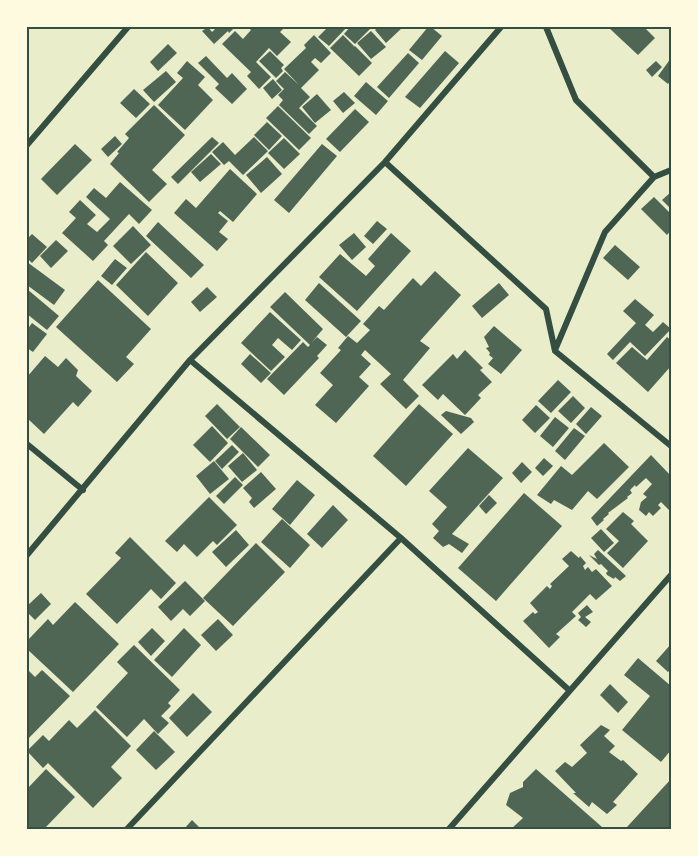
<svg xmlns="http://www.w3.org/2000/svg" width="698" height="856" font-family="Helvetica,sans-serif">
<style>
.building{fill:#4f6655}
.lines{fill:none;stroke-linecap:round;stroke-linejoin:round}
.minor{stroke:#344e41;stroke-width:6}
.neatline{fill:none;stroke:#344e41;stroke-width:2}
</style>
<rect width="100%" height="100%" fill="#e9edc9"/>
<!-- building -->
<path class="building" d="M208 27 212 32 217 27H235L229 33 228 31 214 44 202 31Z
M248 27H285L280 32 291 42 277 56 269 48 256 62 271 77 259 89 247 76 251 72 222 44 235 31 243 39 251 30Z
M328 27H347L329 46 318 37Z
M350 27H372L355 44 344 34Z
M378 27H403L386 43 375 30Z
M428 27H431L442 36 422 60 409 50Z
M608 27H644L655 38 638 55Z
M371 31 386 47 371 59 357 43Z
M314 35 331 53 321 63 315 58 311 62 319 70 301 88 310 97 299 108 317 126 309 134 279 105 283 100 278 95 284 89 276 81 285 72 299 85 284 69 306 48 304 45Z
M343 35 354 46 353 47 355 46 372 63 359 76 330 48Z
M168 44 177 53 158 71 150 62Z
M270 51 284 65 281 68 283 71 276 78 259 61Z
M445 51 459 63 420 108 405 97Z
M408 53 419 63 389 98 377 87Z
M206 56 227 78 232 73 247 89 232 104 215 88 219 84 198 63Z
M671 58V80L668 84 658 76Z
M187 61 205 77 198 85 213 100 185 130 158 105 183 78 177 73Z
M656 61 662 67 652 77 646 70Z
M166 71 176 82 154 102 143 90Z
M273 79 282 90 272 99 263 88Z
M366 82 388 101 376 115 354 96Z
M134 89 150 104 136 118 120 103Z
M344 92 355 103 343 113 333 101Z
M317 94 331 110 315 123 302 107Z
M154 105 185 135 152 170 167 184 149 202 110 164 119 153 117 152 129 138 125 134Z
M278 106 311 138 299 150 266 118Z
M355 109 369 122 340 152 326 139Z
M267 122 282 136 269 150 254 135Z
M115 136 122 144 108 157 101 149Z
M212 137 219 143 178 184 171 177Z
M254 137 268 151 243 175 229 161 224 165 212 152 223 142 235 155Z
M284 138 300 154 284 169 268 153Z
M75 144 92 160 57 195 41 179Z
M322 144 337 156 289 213 274 200Z
M211 154 221 164 200 182 191 172Z
M267 157 282 174 261 193 246 175Z
M230 169 257 194 233 222 220 211 218 213 228 221 219 232 228 239 217 251 174 213 186 199 196 208Z
M120 182 152 210 139 224 129 214 104 241 108 245 93 261 62 233 76 218 69 212 80 200 96 215 87 224 97 232 110 219 86 197 94 188 106 198Z
M671 192V209L662 200Z
M654 197 671 214V230L667 235 641 209Z
M377 221 387 229 373 244 364 236Z
M158 222 204 265 191 278 146 236Z
M133 226 151 245 131 264 113 246Z
M354 233 366 247 352 260 339 245Z
M391 233 411 251 357 311 319 277 340 254 366 276 375 266 368 259Z
M32 234 47 247 32 263 27 258V239Z
M56 240 68 251 51 268 40 256Z
M615 245 640 267 628 280 603 258Z
M146 252 178 283 148 316 116 285Z
M115 259 127 268 112 285 101 276Z
M27 262 65 290 54 305 27 285Z
M435 271 461 295 420 341 430 348 403 380 419 396 406 409 380 384 391 374 365 350 361 355 371 364 359 377 369 386 336 423 315 405 333 385 320 373 341 350 338 348 348 336 357 343 370 330 363 324 379 306 384 310 413 278 421 286Z
M98 280 151 329 126 357 134 364 117 382 56 327Z
M319 283 361 321 346 337 305 300Z
M499 283 509 295 482 318 472 306Z
M207 287 217 297 200 312 191 302Z
M27 289 59 316 47 330 27 314Z
M285 292 323 329 312 342 317 337 327 345 317 356 319 358 284 395 267 379 303 342 308 347 310 345 270 307Z
M635 299 654 315 645 325 653 332 663 322 671 329 645 356 630 342 613 360 607 354 636 323 623 311Z
M270 312 301 340 292 350 278 338 272 345 285 357 271 371 241 343Z
M32 323 47 334 33 352 27 348V330Z
M494 326 522 350 501 374 488 364 493 358 489 355 490 353 486 348 489 347 484 337Z
M667 337 671 340V366L648 392 616 363 632 347 647 360Z
M465 350 483 368 480 370 492 382 478 395 481 398 465 415 443 394 438 400 422 385 453 354 457 359Z
M250 354 271 373 261 383 241 364Z
M45 356 58 367 66 358 78 370 76 376 92 391 78 407 73 402 44 434 27 418V377Z
M558 380 571 392 551 413 538 401Z
M573 396 585 408 571 423 558 411Z
M217 404 240 427 227 439 205 416Z
M419 404 453 434 406 486 373 456Z
M536 405 550 418 535 433 522 420Z
M591 407 602 416 586 434 576 424Z
M446 411 471 418 474 422 461 434 441 415Z
M555 417 569 428 553 447 540 436Z
M212 426 228 443 210 462 193 445Z
M241 427 270 455 258 467 230 439Z
M574 428 585 436 565 460 555 451Z
M604 443 629 467 597 499 588 491 572 510 554 500 551 504 537 495 561 466 572 475Z
M232 445 239 452 222 469 215 461Z
M468 448 503 478 452 534 469 544 462 553 449 544 443 547 433 538 439 531 432 524 447 507 429 491Z
M243 453 257 470 242 482 228 466Z
M651 455 671 476V512L661 502 658 505 661 508 653 516 649 512 646 516 639 510 641 502 647 497 643 494 652 484 646 478 636 487 635 485 630 490 632 493 627 497 628 498 608 513 609 514 603 519 604 520 597 526 591 518Z
M544 458 553 466 543 476 535 468Z
M214 461 229 479 210 494 196 476Z
M522 462 532 472 521 483 512 473Z
M261 472 276 489 254 508 249 502 252 498 243 488Z
M235 477 243 485 224 504 216 496Z
M297 480 315 495 290 525 272 509Z
M524 493 562 526 496 601 458 568Z
M489 495 497 503 486 514 479 506Z
M209 497 237 525 217 545 213 541 197 557 184 544 177 552 165 541Z
M333 505 348 520 322 548 307 534Z
M623 512 634 521 631 524 648 541 623 568 607 553 619 541 606 529Z
M282 519 310 545 290 568 261 542Z
M601 529 614 543 604 552 591 538Z
M236 530 249 545 226 567 212 552Z
M130 537 176 583 161 599 151 589 117 624 86 594 121 558 115 553Z
M256 543 285 572 233 626 203 598Z
M598 550 626 576 620 581 615 577 614 579 607 575 606 573 608 571 601 564 599 565 589 555 597 559 594 554Z
M571 551 579 558 580 556 586 563 583 566 585 570 588 567 592 572 596 569 612 586 596 600 590 594 572 612 576 616 556 634 560 637 549 648 523 621 533 612 535 614 538 612 530 603 547 586 550 589 552 586 550 584 569 566 562 559Z
M185 581 205 601 190 616 183 609 171 621 158 607Z
M41 593 51 604 35 620 27 612V606Z
M75 602 119 644 73 692 27 649V641L48 619 53 625Z
M587 605 593 612 585 617 591 622 586 627 578 620 581 617 578 613Z
M218 619 233 635 216 651 201 635Z
M152 628 165 641 151 656 138 642Z
M184 628 201 645 172 677 154 660Z
M671 644V669L668 672 656 661Z
M134 645 180 690 168 703 171 706 161 716 169 723 158 734 144 719 127 737 96 707 128 673 117 662Z
M638 658 671 686V750L661 762 622 730 650 696 624 675Z
M27 669 35 677 42 670 70 696 27 740Z
M610 684 628 702 618 713 600 695Z
M193 693 212 712 187 737 169 718Z
M95 710 131 746 111 767 122 778 93 808 48 763 43 768 27 751 43 735 49 741 69 720 77 728Z
M601 725 610 730 604 736 615 746 609 752 621 761 623 760 638 774 613 802 617 805 607 814 592 802 589 807 573 793H576L555 771 565 762 572 767 587 753 580 745Z
M154 731 175 752 156 770 136 750Z
M46 769 75 797 44 829H27V789Z
M536 769 602 827 600 829H511L523 818 506 805 510 793 523 787V782Z
M671 779V829H629L627 827Z
M192 820 201 829H184Z"/>
<g class="lines">
<!-- minor -->
<path class="minor" d="M546 27 576 100 654 177
M27 145 128 27
M385 162 546 309 555 351 671 446
M555 350 605 232 654 177 671 170
M190 360 401 538 569 690
M27 444 83 490
M27 555 190 360 385 162 501 27
M127 829 401 538
M449 829 671 575"/>
</g>
<!-- border -->
<rect width="698" height="856" fill="none" stroke="#fefae0" stroke-width="57"/>
<rect x="28" y="28" width="642" height="800" class="neatline"/>
</svg>
